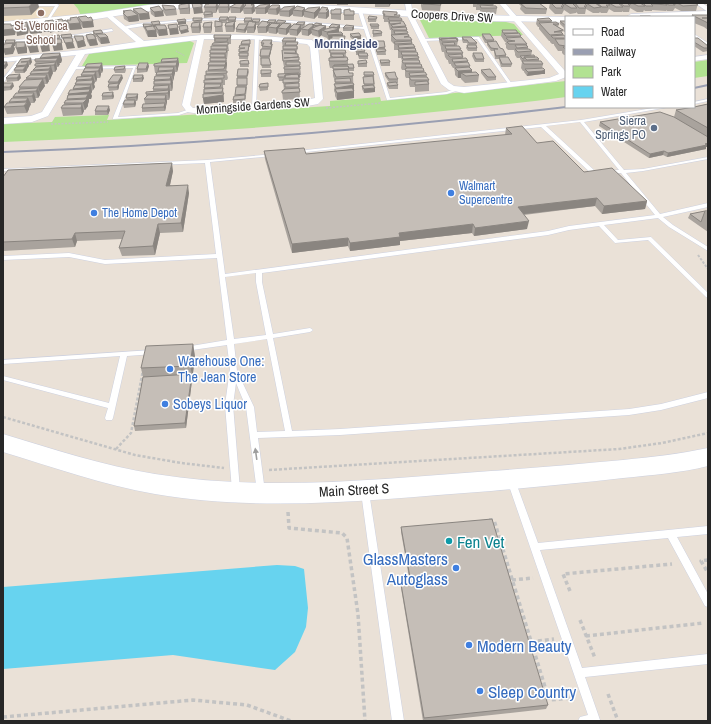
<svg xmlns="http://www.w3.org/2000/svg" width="711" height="724" font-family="'Archivo Narrow',sans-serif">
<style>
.education{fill:#eddec5}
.green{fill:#b2e292}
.water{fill:#67d3ef}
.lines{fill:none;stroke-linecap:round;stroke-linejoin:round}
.lane-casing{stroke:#cdd1e0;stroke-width:1}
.street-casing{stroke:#cdd1e0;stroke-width:1}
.secondary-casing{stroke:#cdd1e0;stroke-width:1}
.path-far4{stroke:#c3c3c3;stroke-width:1;stroke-dasharray:1.5 1;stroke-linecap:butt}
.path-far3{stroke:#c3c3c3;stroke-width:1.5;stroke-dasharray:2 1.5;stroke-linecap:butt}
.path-far2{stroke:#c3c3c3;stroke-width:2;stroke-dasharray:2.5 1.5;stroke-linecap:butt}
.path-far1{stroke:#c3c3c3;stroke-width:2.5;stroke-dasharray:3 2;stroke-linecap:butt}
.path{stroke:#c3c3c3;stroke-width:3.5;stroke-dasharray:4 3;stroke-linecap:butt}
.lane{fill:#fff;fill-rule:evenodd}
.street{fill:#fff;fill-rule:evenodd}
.secondary{fill:#fff;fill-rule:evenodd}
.rail{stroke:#9a9fb2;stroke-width:2}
.wall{fill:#a9a39d}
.shaded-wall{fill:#8a8580}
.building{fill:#c5beb7;stroke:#8a8580}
.oneway{fill:#9e9e9e}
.education-dot{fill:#8d6e63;stroke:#fff;stroke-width:1.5}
.service-dot{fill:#5c6f8a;stroke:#fff;stroke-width:1.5}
.shop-dot{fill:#3f7fe0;stroke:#fff;stroke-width:1.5}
.culture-dot{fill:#0f9aa8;stroke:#fff;stroke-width:1.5}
.labels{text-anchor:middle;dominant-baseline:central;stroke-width:3;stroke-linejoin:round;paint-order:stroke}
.far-street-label{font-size:12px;fill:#272727;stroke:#fff}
.far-education-label{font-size:12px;fill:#785e54;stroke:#fff}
.far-service-label{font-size:12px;fill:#4e5e75;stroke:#fff;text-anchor:end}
.far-shop-label{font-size:12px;fill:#366cbe;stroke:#fff;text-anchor:start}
.far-neighbourhood-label{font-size:13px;font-weight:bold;fill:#475277;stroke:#fff}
.shop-label{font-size:14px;fill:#366cbe;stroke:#fff;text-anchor:start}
.street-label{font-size:14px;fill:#272727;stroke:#fff}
.near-culture-label{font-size:17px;fill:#0d838f;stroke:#fff;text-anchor:start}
.near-shop-label{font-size:17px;fill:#366cbe;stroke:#fff;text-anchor:start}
</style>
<rect width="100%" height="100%" fill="#eae1d7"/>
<!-- education -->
<path class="education" d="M3 3H73L78 9 81 16 3 22Z"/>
<!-- green -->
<path class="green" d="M73 3H176L81 16 78 9Z
M423 18 506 22 514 24 523 35 429 38 420 20Z
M188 40 194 43 187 63 82 66 89 54 97 52Z
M708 60V76L694 78V62Z
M566 81V97C379 121 191 134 3 142V124L52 122 55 117 109 115 107 120 330 106V101L380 97 381 101Z"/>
<!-- water -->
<path class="water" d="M277 565 295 566 304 569 308 608 306 627 295 652 275 670 173 655 3 669V587Z"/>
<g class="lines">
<defs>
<path id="lane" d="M20 3 26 4H57L59 5 48 22 46 21 55 6H26Z
M360 10 362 11 390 98 446 92 458 88 460 89 459 90 447 94 387 100 364 29C310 24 257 18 203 20 176 21 150 25 124 29L122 28C133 23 149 23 161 22 229 14 296 21 363 27L358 11Z
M112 29 113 31 74 37 3 43V41L74 35Z
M694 34 708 43V46L694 37Z
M257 36 259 37 256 107 254 108 252 107 255 37Z
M479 37 512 84 511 85H509L477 39 423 41 421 40 423 39Z
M20 57 23 58 3 83V79Z
M136 66 118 117 178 113 190 109 192 110 191 111 179 115 113 119V118L133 68 73 69 71 68 73 67Z
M708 99V101L694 104V102Z
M659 107H669L584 122 624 170 643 169 708 157V159L643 171 626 173 660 214 708 203V207L663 217 673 225 708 247V251L669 227 658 218 604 225 618 240 651 237 708 293V298L706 297 648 240 615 243 599 226 569 230 548 235 262 273V282L273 334 310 328 313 330 310 332 273 338 292 431 340 429 629 409 661 404 708 392V398L661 410 629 415 340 435 258 438 265 492 264 494 261 495 258 494 257 492 246 407 236 383 233 405 240 490 239 492 236 493 233 492 232 490 225 405 230 369 227 345 185 351 182 349 185 347 227 340 217 258 105 264 69 257 3 260V256L69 253 105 260 216 254 205 163 3 171V169L207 160 275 154V155L273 156 210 162 225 274 548 231 569 226 655 215 621 173 592 174 541 127 297 153 295 152 297 151 581 120ZM580 122 619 170 595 171 546 126ZM256 273V282L266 335 234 339 225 277ZM267 339 285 431 257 432 254 407 237 371 234 344Z
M152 350 155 352 154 354 127 356 113 418 112 420H106L105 418 108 408 3 380V376L109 403 120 356 3 364V360Z
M511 477 514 478 515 480 538 543 708 526V534L677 537 708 594V607L705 606 668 538 540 550 582 668 708 654V664L585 677 600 720V721H578L580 717 588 715 507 480 508 478Z
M365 489 368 490 369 492 404 721H392L361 492 362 490Z"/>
<path id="street" d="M405 3H411L413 15 448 82 454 86 464 87 549 78 559 74 499 3H505L565 71 566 77 556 81 464 93 449 90 441 84 407 15Z
M695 3H702L708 7V12Z
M106 14H110L144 41 201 35H250L312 40 318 46 323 99 318 104 302 107 201 114 187 112 182 105 197 40 85 54 48 116 32 122 3 124V118L31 116 42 112 76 55 3 62V58L82 50 136 42 106 16ZM204 39H250L307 44 310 47 315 98 302 101 201 108H193L190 105Z
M708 55V59L694 61V57Z"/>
<path id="secondary" d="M178 3H287L479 15 569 17H566V22L479 21 260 7 214 6 148 11 96 19 3 28V22L96 13 148 5Z
M708 11V17H626L631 14Z
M3 434C53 449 104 466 155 474 267 492 379 479 491 471 535 468 579 464 623 460 652 457 680 454 708 448V466C680 473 652 475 623 478 579 483 535 487 491 491 379 499 266 513 155 494 103 485 53 467 3 452Z"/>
</defs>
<!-- lane casing -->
<use href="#lane" class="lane-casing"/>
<!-- street casing -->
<use href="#street" class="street-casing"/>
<!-- secondary casing -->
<use href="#secondary" class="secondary-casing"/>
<!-- path-far4 -->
<path class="path-far4" d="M176 51 185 56"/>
<!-- path-far3 -->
<path class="path-far3" d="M326 108 381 103
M51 124 108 122"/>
<!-- path-far2 -->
<path class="path-far2" d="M698 255 708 269"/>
<!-- path-far1 -->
<path class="path-far1" d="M3 417 135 455 181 463 224 468
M116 449 131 433 143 370
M269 470 619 449 662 443 708 433"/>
<!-- path -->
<path class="path" d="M288 512 289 528 342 533 347 538 358 614 365 721
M489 520H494L549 700 573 698
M708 560 701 561 708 573
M512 580 533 578
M570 591 563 574 672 564
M580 620 595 658
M586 636 703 623
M531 642 554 639
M608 694 618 721
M3 717 193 700 247 705 291 721"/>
<!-- lane -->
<use href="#lane" class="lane"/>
<!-- street -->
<use href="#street" class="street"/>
<!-- secondary -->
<use href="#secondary" class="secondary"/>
<!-- rail -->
<path class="rail" d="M694 88 708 85
M3 152C191 145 379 129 566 107"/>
</g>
<!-- wall -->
<path class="wall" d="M3 3 39 7 31 15 3 16Z
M209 3H218V7L229 4 230 9 228 13H219L218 8 216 13H213V17L204 18V15L205 12 204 7Z
M244 3 245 6V5L254 3 255 11 252 14H244L243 10 240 13H231L230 7Z
M337 3H348V5H337Z
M372 3H391L389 7H375V4H372Z
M421 3H441V4L440 11 422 10 421 6Z
M469 3H493V6L497 8 496 14H480V10H476V7H473V3Z
M518 3H539L547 9 546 14H525L520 9 521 6Z
M550 3H561L562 4V3H572L574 5V3L586 5V3H698L696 11H681L675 8 673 11H667L666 10V11L652 10V11H645L644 10 643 12H637L630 8 629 12H623L622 11V12H614L609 9 607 13H601L600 12 599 13H593L586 9 585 14H578L576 12V13L570 14 564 10 562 14H555L549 8Z
M162 5 176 9 177 15 166 16 163 11Z
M179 5 190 9V14H180Z
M270 6H280V10L295 6V7L305 8V10H329V16L326 19 318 18V15L314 19 304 17V15L302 17 293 16V14L289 17 280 16 279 13 277 15 268 14V12L265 14H256L255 8Z
M150 8 164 16 155 17 151 14Z
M133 9 150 19 140 20 139 19V21L129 22 124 19 123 13H124L123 11H133Z
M341 9V20L331 19V14L334 10Z
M344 10 354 11V20H344Z
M397 12V15L402 20V21L406 26 407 30V34L412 40V44L415 47 416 52 418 55 420 64 429 80V91L415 92V87H410L409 84V78H406L405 76V70H402L401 68 402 61 401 58H398V50H394V44L391 41V30H390L388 22H384V19H383V14Z
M692 15 702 18H708V30L704 27 694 23V17H691Z
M78 17 94 27 83 28 81 25 82 29 70 30 68 26 67 20H71L70 18 79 21Z
M228 17V20L227 22H228V20L236 17V22H235V27L234 32H226L225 26 226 23H222L223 32H215V27L219 22V20Z
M377 17 376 22H368V19Z
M193 18H202V23H200L201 28 200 33H192L191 27 194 22Z
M537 19 552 21 551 22 559 24 558 27 563 30 562 33 566 39V56V55H564L562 53V51H558L554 45V44H552L550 42V41H549L539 29V27H538L536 24Z
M252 20 260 22 259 25H256V28L254 33H247V29L245 33 236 32V29L248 24 244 23V21Z
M276 20 277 22 291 24 292 27 296 24 305 22V25L304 27 309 24 326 26V29H329V27L340 25V28L338 29 339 32 343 36 345 46 346 57 348 60V64L354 68V71H349V73L353 76 354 98 337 100 335 96V93L334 91 335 81 333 76V68H330L329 64V58H330V52H329L328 43H330V41L329 42 327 38 322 36V35L319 37 312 35V33L308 36 302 35 301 29 303 28H301V31L297 36 290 35 289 32 286 35 279 34 278 32 276 34 269 33 268 31 266 33H258L257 27 267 22Z
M560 21H566V33L563 31 564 28 560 24Z
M151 22 161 25 168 35 159 36 156 31 155 27 154 28 156 30 157 37H148L146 33 145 30 143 27V24L152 25Z
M212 22V28L211 33H204L203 27Z
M370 24 379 26V29H371Z
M343 28 354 29 352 31H343Z
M373 30 382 33V36L373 37Z
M502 30 518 33 521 36V37L527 44V45L528 47V49L532 51 531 56 539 59V61L543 64 542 68 545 70V74H542L527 76 524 72V71H523L521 68 522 62 520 59V58H517L515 55V53L514 50H508L506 48V45L505 44 506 42H505L501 36Z
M93 31 110 43 101 44 98 40 97 37H96L98 45 90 46 87 41 86 35H93Z
M350 34 361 36V39L353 40 350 37Z
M482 34 494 40V41L506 55V57L512 64 511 67H501L499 60V59H495L494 51H491L487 45V43H485L482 37Z
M231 35V44H228L229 51H228L227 59H226L227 64 226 71 228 78 227 80H225V85H223L224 102 204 104 203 98 204 89V83L206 74 208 71V65L210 62V53L211 49 214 43V38Z
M74 36 84 40 86 46 78 48Z
M694 36 695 37 694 38 708 46V51L703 52 694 46Z
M462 37 477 43 476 46 477 48V51H468L466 48 467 45H468L467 43H463L462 40Z
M296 38V42L298 48 297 51V54L299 57V62H300V66L301 75H299L300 80H299L300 99 283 100 282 91 284 90 283 81H279L278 74H284V67L282 57V50H283L282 41Z
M439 38 458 40 457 46 461 49 460 50 463 53V58L468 61V63L470 66V68L472 70V72L479 75 478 82 465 83 461 79V78H458L455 75V72L454 68H453L451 65V64H449L448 61V60H447L445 57 444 52H442L441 49V47L439 41Z
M375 41 385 47 386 55H377L375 44Z
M261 43 273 44 269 59 271 68H262L260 56 262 49V46H261Z
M241 44H250V47H249L248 59H239L240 45H241Z
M356 49 365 51V53L368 56V59H359L358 55H356Z
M60 53 62 60 61 63H59L60 64 58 67H57V69L55 72H52L53 73 51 76V77L50 80H48L49 81 47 84H44L45 86 40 93V95L38 98H35L36 100 34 103H30L31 104 29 108V109L27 113 7 114 4 107 9 103V102L13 98V97L18 93V92L19 90V87L26 80V78L30 75V74L34 71 33 70 36 67V64L35 61 40 58Z
M473 53 484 59V62H475L472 56Z
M178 58 179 64 177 72H175L173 81H172L173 87 172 91H170V97L169 100H167V102L166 106 165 111 142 112V108L145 104 144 99 146 97V94L153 91 154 80 156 76 157 73H155L154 66 161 63V62Z
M21 59 32 62 30 65H29V66L27 69H26L27 70 24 73H15L14 70 16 67V66Z
M248 60 249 67H240V64Z
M380 60 390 62V66H381L380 63Z
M358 61 367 63V67H358Z
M3 62 8 65 5 69H3Z
M102 63 103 70 102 73H101V74L100 78H97V79L96 82H94V84L95 87 93 90 92 91 91 94 92 96 91 99H89V101L88 104V106L85 110H84V111L82 115 63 116 61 108 64 105V103L67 100V99L68 95V94L74 90 73 89 76 82V80L81 77V75L84 72H83L85 68V67Z
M125 66 126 70 125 73H115L114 70Z
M149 66 147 72 137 73V69Z
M248 69 249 72 247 79V88L245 103H233V100L235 96 237 87V76Z
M271 70V77H261V74Z
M481 70 496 77V80L487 81 481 73Z
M364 72 374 75 375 92 364 93 362 89V86L364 85 363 80V77H364Z
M385 73 396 76 398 79V83H396L398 85V89H389L387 86V83L389 82 385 76Z
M6 78H21L18 81 7 82Z
M123 78 119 85V87L118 90 109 91 108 87 109 85 108 82Z
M144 78 142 82H133V79Z
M3 83 14 86 11 90 3 91Z
M268 83V90L260 91 259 87Z
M138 94V97L137 101H136V103L135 107 124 108 123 104 127 100 126 98Z
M102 96H114L113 99 102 100Z
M708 104V147H706V149L667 157 663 155 649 158 599 126 600 122 674 117 676 110Z
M110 110 108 115H95V111Z
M506 128 537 143 584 172 647 201 645 209 602 214 595 206 524 215 527 229 474 236 472 233 400 241V245L350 251 348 246 292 253 265 159 264 151 306 154 505 135Z
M173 171 170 185 189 193 183 232 160 233 155 255 122 256 119 248 122 239 77 241 75 247 3 251V177Z
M705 210H708V232L688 218 690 214 705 211Z
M193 344 195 357 186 428 135 431 134 426 143 377 141 368Z
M401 527 548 705 546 709 436 721H423L401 588V584L410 583 401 532Z"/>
<!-- shaded-wall -->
<path class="shaded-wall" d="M32 3H38L39 7 31 15 29 7Z
M189 3 190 9V14L189 8Z
M217 3 218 8 216 13V7Z
M244 3 245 8H243V10L240 13V8Z
M254 3 255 11 252 14 251 5Z
M389 3H391L389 7Z
M229 4 230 9 228 13V7Z
M270 4 271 9H268V12L265 14V8Z
M280 6 281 11H279V13L277 15 276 9Z
M295 6 296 11 293 10V14L289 17V11Z
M202 7 203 13 194 14 193 8Z
M320 7V13H318V15L314 19V13Z
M305 8V12L304 11V15L302 17V11Z
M328 8V11L329 10V16L326 19V10Z
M163 11 164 16 155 17 154 12Z
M149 13 150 19 140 20 139 14Z
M138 15 139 21 129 22 127 17Z
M53 20 56 31 50 33V32H44L42 26H49Z
M37 21 39 28 40 23 42 29V33L30 34 29 28Z
M93 21 94 27 83 28 82 22Z
M186 21V24L178 25V22Z
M235 21V27L234 32 233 26Z
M27 22 29 28 28 34 17 36 16 30Z
M200 22 201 28 200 33 199 27Z
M212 22V28L211 33V27Z
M256 22V28L254 33V27Z
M268 22V25L270 23V27H269L268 31 266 33V27L267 23Z
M80 23 82 29 70 30 69 24Z
M11 24 13 29 14 25 16 31 15 35 4 36 3 34V26L4 30 11 26Z
M67 24 69 30 58 32 57 26Z
M160 24 161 27 155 25V27L153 28V25Z
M280 24V28H278V32L276 34V28Z
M291 24 292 29H289V32L286 35V29Z
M313 24 314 25V30L311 29 312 33 308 36V30Z
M301 25V31L297 36V30Z
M340 25V28L337 30 339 29V35L343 34V41L329 42 328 35 327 32Z
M326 26V32L322 30V35L319 37 318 31Z
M354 26V29L352 31V28Z
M246 27 247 29 245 33 244 30Z
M178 28 179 34 170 35 169 29Z
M167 29 168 35 159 36 158 30Z
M188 29 189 32 181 34 180 31Z
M156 30 157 37H148L147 31Z
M361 36V39L353 40V37Z
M108 37 110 43 101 44 100 38Z
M38 38 39 41V44H37L39 52 30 53 28 47Z
M50 39 51 43H49L50 51 42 52 40 45 41 40Z
M61 39 63 50 54 51 52 44Z
M96 39 98 45 90 46 88 40Z
M15 40 16 43 15 46H14L15 49 13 54 5 55 3 49Z
M84 40 86 46 78 48 77 42Z
M272 40V47L271 50V45L270 47V44Z
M25 42 27 48V53L18 54 16 48Z
M73 42 75 48 67 49 65 43Z
M271 49V52L269 59V56Z
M60 53 62 60 61 63H59L60 64 58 67 56 61H41L40 58Z
M225 54 227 64 226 71 225 65 226 62 225 57Z
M31 58 32 62 30 65 29 61Z
M178 58 179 64 178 68 177 61Z
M7 62 8 65 5 69 4 66Z
M28 62 29 66 27 69 26 65Z
M56 62 57 69 55 72 54 65Z
M177 62 178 69 177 72 176 66Z
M102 63 103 70 102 73 100 67Z
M148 63 149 66 147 72 146 69Z
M26 66 27 70 24 73 23 70Z
M51 66 53 73 50 80 48 73Z
M174 67 175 73 174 77 173 70Z
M100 68 101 74 100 78 98 71Z
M472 70V76L461 73V78H458V71Z
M545 70V74H542L527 76 528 72Z
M173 71 174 78 173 81 172 74Z
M96 72 97 79 96 82 94 75Z
M20 74 21 78 18 81 17 78Z
M47 75 49 81 47 84 45 78Z
M122 75 123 78 119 85 118 82Z
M143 75 144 78 142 82V78Z
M93 76 95 83 94 84 95 87 93 90 92 84V82L91 79Z
M171 76 173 82 172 91 170 79Z
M43 79 45 86 40 93 38 87Z
M222 79 224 102 204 104 203 98 223 95Z
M13 83 14 86 11 90 10 87Z
M119 83V87L118 90 117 87Z
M91 85 92 92 91 94 92 96 91 99H89V101L88 104V106L85 110 83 103 86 99V98H69L68 94 74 93 73 89Z
M169 85 170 92 169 100 168 93Z
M354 85V98L337 100V93L336 91V88Z
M38 88 40 95 38 98 36 91Z
M375 88V92L364 93V89Z
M113 92 114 96 113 99 112 96Z
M34 93 36 100 34 103 32 96Z
M138 94V97L137 101 136 97Z
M166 95 167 102 166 106 165 99Z
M28 98 31 104 29 108V109L27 113 24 106 27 103 26 101Z
M135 100 136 103 135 107 134 104Z
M165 103 166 107 165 111 164 107Z
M82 104 84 111 82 115 81 108Z
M109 106 110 110 108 115 107 111Z
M708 143V147H706V149L667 157 668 153Z
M664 151 663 155 649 158 650 154Z
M172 163 173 171 168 194 166 186Z
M188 185 189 193 183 232 181 223Z
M597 198 595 206 516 215 518 207Z
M647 201 645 209 602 214 604 206Z
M529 221 527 229 474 236 475 228Z
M158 224 160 233 155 255 153 246Z
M473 224 472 233 400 241V245L350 251V243L399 233Z
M75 233 77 241 75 247 72 239Z
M348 238V246L292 253V244Z
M193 344 195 357 186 428 185 423 192 374 190 366Z"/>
<!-- building -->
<path class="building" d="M3 3H32L29 7 3 8Z
M189 3V8L179 9V5Z
M192 3H199L200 4H202V7L193 8Z
M209 3H217L216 7H204L206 4H209Z
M220 3H224L229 4 228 7H218Z
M237 3H244L240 8 230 7Z
M246 3H253L251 5H254L252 8H243L246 5H245Z
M422 3H440L441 5 423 4Z
M477 3H493L494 4H477Z
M527 3H539L547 9 526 8 521 4Z
M551 3H561L564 6H561L563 8H556Z
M563 3H572L577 8H571Z
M575 3H584L587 6H584L586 8H579Z
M586 3H595L601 7 594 8Z
M597 3H607L610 5H606L608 7H602Z
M609 3H618L623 7H616Z
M620 3H629L631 4H628L630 6H624Z
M632 3H640L645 6H638Z
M643 3H664L667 5 655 4H651L653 6H646Z
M665 3H675L676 4H673L675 5H669Z
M677 3H686L687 4V3H698H695L698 5 683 6Z
M270 4 265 8H255L260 5Z
M162 5 174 6 176 9 165 10Z
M272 5H279L280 6 276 9H268Z
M480 5 496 6 497 8H481Z
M159 6 163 11 154 12 150 8Z
M295 6 289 11H279L284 7Z
M297 6 305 8 302 11 293 10Z
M320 7 314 13 304 11 308 8Z
M322 7 328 8 326 10H329L326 13H318Z
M141 8 149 13 139 14 133 9Z
M335 9H341V14H331V10H334Z
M350 9V11H354V15H344V10Z
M131 10 138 15 127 17 123 13 125 12 123 11Z
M383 11 397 12V14L394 15H400L399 17 384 16 385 14H383Z
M204 12H212V14L204 15Z
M692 15H708V18H702H708V23Z
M86 16 88 18 91 17 93 21 82 22 78 17Z
M369 16 377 17 376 19H368Z
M640 16H650L652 17H641Z
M77 17 80 23 69 24 67 20H71L70 18Z
M220 17H228L226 20H219Z
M229 17H236L235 20H228Z
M193 18H202V20L193 21Z
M245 18H252L251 21H244Z
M388 18H401L402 20H389Z
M549 18 552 21H539L537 19Z
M62 19 63 21 66 20 67 24 57 26 55 20Z
M185 19 186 21 178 22 177 20Z
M253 19H260L259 22H252Z
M53 20 54 25 49 27V26H42V23H45V21Z
M269 20H276L274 23 267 22Z
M278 20 286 21 284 23H276Z
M37 21V24L40 23V27L29 28V22Z
M159 21 160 24 153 25 151 22Z
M215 21 222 22V26L215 27Z
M235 21 233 26H225L226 23Z
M249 21 256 22 254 27H246Z
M262 21 268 22 267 23H270L266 27H257Z
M389 21H403L406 26 393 27 391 25 401 23 390 24Z
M560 21H566V26Z
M27 22V28L16 30V25Z
M200 22 199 27H191L192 23Z
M212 22 211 27H203L204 23Z
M298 22H305L303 25 296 24Z
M556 22 559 24H553L563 30 554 32H561L563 34 550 35 539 23Z
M272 23 280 24 276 28 268 27Z
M283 23 291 24 286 29 278 28Z
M316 23 322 24 318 26 313 25Z
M4 24H11V26L14 25 13 29 3 30V27Z
M143 24H151L152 26 144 27Z
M177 24 178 28 169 29 168 25Z
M239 24H248L244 30 236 29Z
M294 24 301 25 297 30 289 29Z
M309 24H313L312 25H314L308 30 301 29Z
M332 24 340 25 336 28 329 27Z
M370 24H378L379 26H371Z
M155 25H165L167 29 158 30Z
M187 25 188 29 180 31 179 26Z
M319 25 326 26 318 31 311 29Z
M346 25 354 26 352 28H343Z
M151 26H153L156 30 147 31 145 27Z
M334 27 339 29 327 32 322 30Z
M406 27 407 30H393L391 28Z
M101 30 103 33 95 34 93 31Z
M373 30 381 31 382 33 373 34Z
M502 30H516L518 33H503Z
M394 31H407L408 33 395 34Z
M341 32 343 34 328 35 327 33Z
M359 33 361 36 353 37 350 34Z
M519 33 521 36H506L504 34Z
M71 34 72 37 62 38 61 35Z
M91 34 94 35 96 39 88 40 86 35Z
M96 34H105L108 37 100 38Z
M408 34 409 36 404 37H410L412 40H396L391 35Z
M482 34H490L494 40H486Z
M59 35 60 38 51 39V36Z
M214 35H231L230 38H214Z
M564 35 566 38H553L551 36Z
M74 36H83L84 40 77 42Z
M332 36H345L344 42H330V38H332Z
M49 37 50 39 41 40 40 38Z
M462 37H471L477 43H469L467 40H464Z
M521 37 527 44H509L507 42 515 41 508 40 506 38Z
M38 38V41L29 42V39Z
M63 38H72L73 42 65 43Z
M284 38H296L295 41H282Z
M439 38H457L458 40H457L456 38 441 39 440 40Z
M456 38 458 41H442L441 39Z
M694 38H698L708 46V48H704L694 42Z
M52 39H61L62 43 52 44Z
M215 39H228L227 41H215Z
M555 39H566V46L559 45Z
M6 40H15L14 43H5Z
M40 40H48L49 44 40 45Z
M250 40V44H241L242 41Z
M263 40H272L270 44H272L271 47 262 46 264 43H261Z
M37 41V46L28 47V42Z
M375 41H384L385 47 377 48Z
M411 41 412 43 395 44 394 42Z
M496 41 500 48 503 49 506 55 496 56 494 49H498L491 48 487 42Z
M16 42H25V47L16 48Z
M228 42V45H212L213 43Z
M286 42H298L297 45H285Z
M454 42 455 45H443L442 43Z
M13 43 11 48 3 49 4 44Z
M328 43H345V46H329Z
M413 44 415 47 399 48 398 45Z
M240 45H249L248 51 239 52V49L245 48H239Z
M467 45H476L477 48H468Z
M515 45H526L528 47 517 48Z
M211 46H227V49H211Z
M283 46H297V49H283Z
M343 46 344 49H331L330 47Z
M445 46H459L461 49H446Z
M563 47H566V49H565Z
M415 48 416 51H399L398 49H399Z
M261 49H271L269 56H260Z
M356 49H364L365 51 356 52Z
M376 49H385L386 51 377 52Z
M515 49H529L532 51 518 52Z
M210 50H227L226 53H210Z
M282 50H295L296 53H284L298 54V57L284 58 299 57V60L283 61Z
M330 50H345L346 53H330Z
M446 50H461L463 53H447Z
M401 52H417L418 55H402Z
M60 53 59 56 40 58 43 54Z
M239 53H248V56H239Z
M358 53H367L368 56H359Z
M473 53H482L484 59H476Z
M210 54H225V57H210Z
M331 54H343L344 57H333L331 56Z
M461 54 463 57H450L448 55Z
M534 55 535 57H524V59H523L520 56Z
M402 56H418L419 58 403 59Z
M347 57 348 60 346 61H329V58Z
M499 57H508L512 64H502Z
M524 57H537L539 59 527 60Z
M31 58 29 61 21 62H28L26 65 16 66 21 59Z
M58 58 56 61H35V59Z
M178 58 177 61 161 62 162 59Z
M210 58H226V61H210Z
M261 58H269L271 65H261Z
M466 58 468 61 453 62 452 59Z
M248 60 249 64H240V61Z
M366 60 367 63 358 64V61Z
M380 60H389L390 62 381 63Z
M403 60H419L420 63H403L402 61Z
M522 61H541L543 64H524Z
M3 62H7L4 66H3Z
M56 62 54 65 35 66V64Z
M177 62 176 66H154V64L159 63Z
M209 62H226L225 65H208Z
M286 62H300V65H286Z
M468 62 470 66H456L454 63Z
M102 63 100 67H85L87 64Z
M139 63H148L146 69H137Z
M353 64 354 68H349L348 66H334V65Z
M405 64H421L422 67H406Z
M26 66 23 70H14L16 67Z
M51 66 49 69 33 70 36 67Z
M125 66 124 69 114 70 115 67Z
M209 66H225L224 69 208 70Z
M300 66V69H284V67Z
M333 66H348L349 69H333Z
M159 67H174L173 70 158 71Z
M469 67 472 70 458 71 455 68Z
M85 68H100L98 71 83 72Z
M407 68H423L424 71H406L405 69Z
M543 68 545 70 542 71 528 72 525 69Z
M238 69H248L247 76H237Z
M348 69 349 73H353V76L336 77 333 70Z
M490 69 496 77H488L481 70Z
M50 70 48 73 30 74 32 71Z
M261 70H271V73L261 74Z
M173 71 172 74 156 75 157 72Z
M206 71H227V73L206 74Z
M83 72H96L94 75H81Z
M364 72H373L374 75H364Z
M395 72 396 76 398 79H389L385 73Z
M425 72 427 75 410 76 409 73Z
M476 72 479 75 466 76 461 73Z
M299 73 300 77H299L298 74 285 75V77H278V74Z
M20 74 17 78H6L9 75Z
M298 74 299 78H285V75Z
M30 75H47L45 78H26Z
M113 75H122L118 82H108Z
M134 75H143L142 78 133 79Z
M205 75H224V78L205 79Z
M93 76 91 79 76 80 77 77Z
M155 76H171L170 79 154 80Z
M373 76 374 84H364L363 77Z
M409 77H427L429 80H411Z
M237 78H247V85H237Z
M350 78 351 82H335V79Z
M43 79 38 87H19L25 80Z
M222 79V83H204V80Z
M283 79H299V82L283 83Z
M93 80 92 84H75L77 81Z
M171 80V84H154V81Z
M427 81 429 84 415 85V82Z
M396 82 398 85 389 86 387 83Z
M3 83H13L10 87H3Z
M119 83 117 87H108L109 84Z
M268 83V87H259L260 84Z
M299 83V87H285V84Z
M353 83 354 85 336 88 334 84Z
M205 84H221L220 87 204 88Z
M75 85H91L90 87 73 89Z
M169 85 168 89H153L154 86Z
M373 85 375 88 364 89 362 86Z
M236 87H246L245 94 235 95Z
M38 88 36 91 18 92 20 89Z
M223 88 222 92 204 93V89Z
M299 88 300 92 282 93V91L284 90V89Z
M352 88 354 91 337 93 335 89Z
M90 89 89 92 68 94 70 90Z
M169 90 168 93 146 94V92Z
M113 92 112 96H102L103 93Z
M16 93H34L32 96 13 97Z
M224 93 223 95 203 98V94Z
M88 94 86 98 67 99 68 95Z
M127 94H138L136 97 126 98Z
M148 95H166L165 99H144Z
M245 95V99L233 100 234 96Z
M12 98H28L26 101 9 102Z
M87 99 83 103H64L66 100Z
M125 100H135L134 104H123Z
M27 102 24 106 4 107 7 103Z
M165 103 164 107 142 108 143 104Z
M82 104 81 108H61L63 105Z
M708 104V128L676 110 694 107Z
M97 106H109L107 111H95Z
M660 112 674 117 708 137V143L705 144 707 145 668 153 664 151 650 154 600 122Z
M522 126 537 143 553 141 584 172 612 168 647 201 604 206 597 198 518 207 529 221 475 228 473 224 399 233 400 237 350 243 348 238 292 244 264 151 304 148 306 154 512 134 506 128Z
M172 163 166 186 188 185 181 223 158 224 153 246 119 248 125 231 75 233 72 239 3 242V177L8 170Z
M705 211 701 222 690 214Z
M193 344 190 366 141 368 146 346Z
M192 374 185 423 134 426 143 377Z
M492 519 548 705 424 718 401 584 411 583 401 527Z"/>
<!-- one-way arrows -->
<defs><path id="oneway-solid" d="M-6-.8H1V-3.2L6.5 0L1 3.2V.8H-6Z"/></defs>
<use class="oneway" href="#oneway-solid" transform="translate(256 454) rotate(-98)"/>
<!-- markers -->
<circle class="education-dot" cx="41" cy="13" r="4"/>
<circle class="service-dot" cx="654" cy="128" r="4"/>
<g class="shop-dot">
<circle cx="451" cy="193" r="4"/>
<circle cx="94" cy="213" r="4"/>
<circle cx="170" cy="369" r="4"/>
<circle cx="165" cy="404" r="4"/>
<circle cx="456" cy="568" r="4"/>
<circle cx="469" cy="645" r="4"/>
<circle cx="480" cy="691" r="4"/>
</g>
<circle class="culture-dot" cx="449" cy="541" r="4"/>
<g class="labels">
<!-- far-street labels -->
<g class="far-street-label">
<text transform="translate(452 16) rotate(3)">Coopers Drive SW</text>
<text transform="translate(253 106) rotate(-4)">Morningside Gardens SW</text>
</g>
<!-- far-education labels -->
<g class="far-education-label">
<text x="41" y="26">St. Veronica<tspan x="41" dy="14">School</tspan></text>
</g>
<!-- far-service labels -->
<g class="far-service-label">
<text x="646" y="121">Sierra<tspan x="646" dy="14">Springs PO</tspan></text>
</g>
<!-- far-shop labels -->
<g class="far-shop-label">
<text x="459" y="186">Walmart<tspan x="459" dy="14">Supercentre</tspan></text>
<text x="102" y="213">The Home Depot</text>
</g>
<!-- far-neighbourhood labels -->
<g class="far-neighbourhood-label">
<text x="346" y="43">Morningside</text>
</g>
<!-- shop labels -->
<g class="shop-label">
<text x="178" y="361">Warehouse One:<tspan x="178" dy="16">The Jean Store</tspan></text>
<text x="173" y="404">Sobeys Liquor</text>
</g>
<!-- street labels -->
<g class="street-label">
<text transform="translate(354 490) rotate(-3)">Main Street S</text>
</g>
<!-- near-culture labels -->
<g class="near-culture-label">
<text x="457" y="541">Fen Vet</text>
</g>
<!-- near-shop labels -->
<g class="near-shop-label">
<text x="448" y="558" text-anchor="end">GlassMasters<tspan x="448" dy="20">Autoglass</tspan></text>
<text x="477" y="645">Modern Beauty</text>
<text x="488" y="691">Sleep Country</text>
</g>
</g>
<!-- border -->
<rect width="711" height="724" fill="none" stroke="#272727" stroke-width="8"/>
<!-- legend -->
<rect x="565" y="16" width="130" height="92" fill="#ffffff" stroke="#a9a9a9"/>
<rect x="573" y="29" width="20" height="6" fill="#ffffff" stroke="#a9a9a9"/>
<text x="601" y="36" font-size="12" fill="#272727">Road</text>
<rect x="573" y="49" width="20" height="6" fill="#9a9fb2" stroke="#a9a9a9"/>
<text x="601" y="56" font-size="12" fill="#272727">Railway</text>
<rect x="573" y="66" width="20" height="12" fill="#b2e292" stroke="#a9a9a9"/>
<text x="601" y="76" font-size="12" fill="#272727">Park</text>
<rect x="573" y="86" width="20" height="12" fill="#67d3ef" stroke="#a9a9a9"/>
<text x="601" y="96" font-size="12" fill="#272727">Water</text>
</svg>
